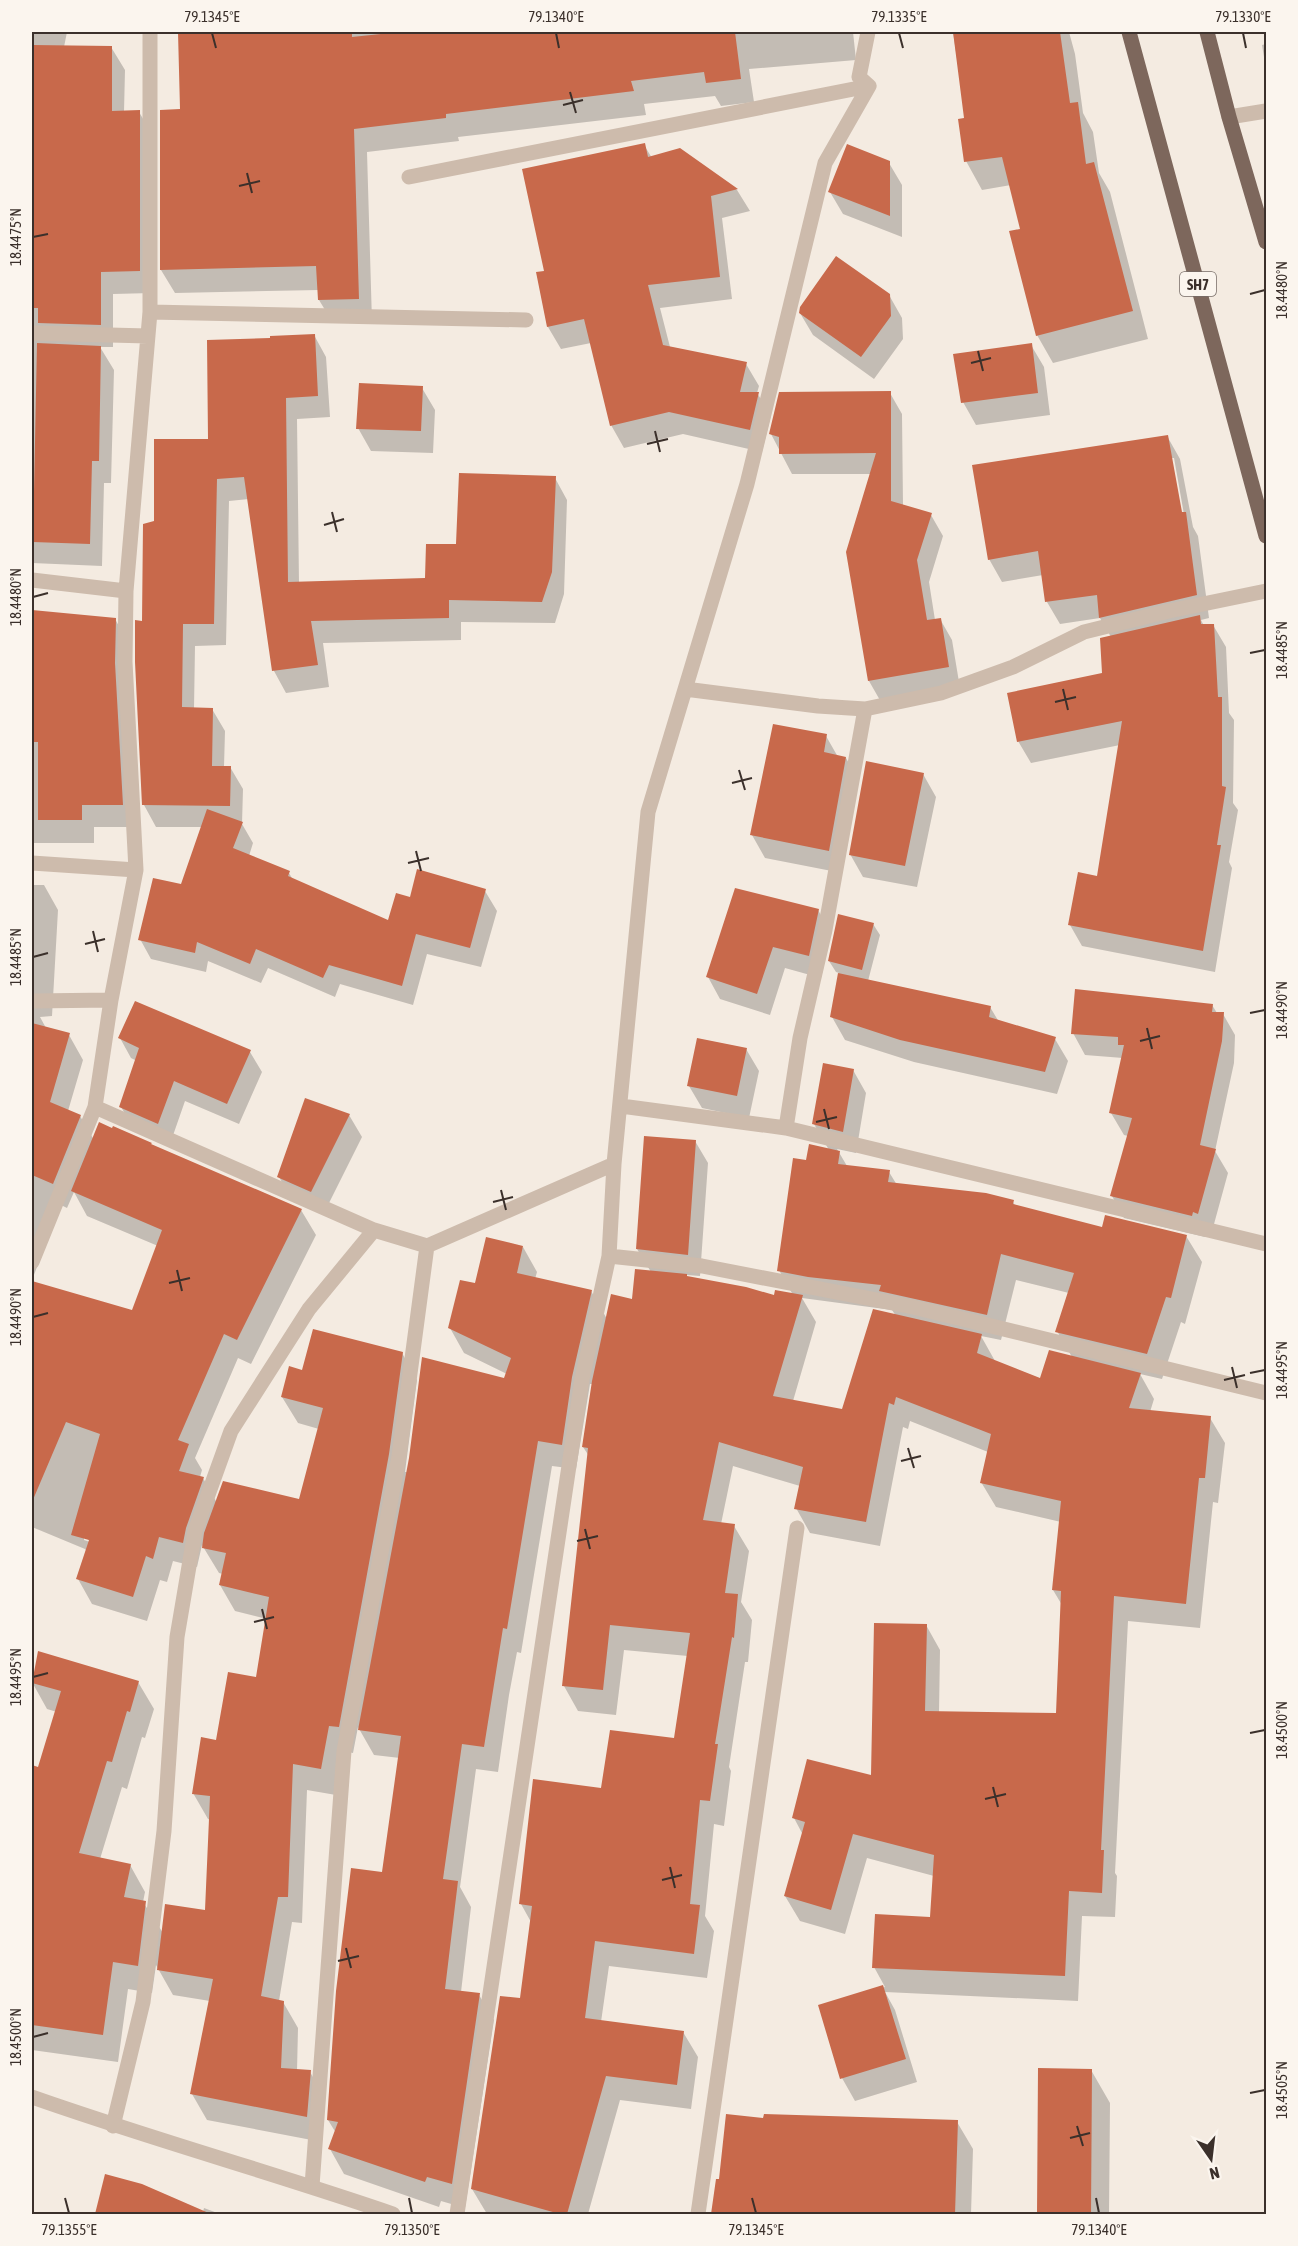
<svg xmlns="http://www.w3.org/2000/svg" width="1298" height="2246" font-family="'Asap Condensed',sans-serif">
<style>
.shadow{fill:#0003;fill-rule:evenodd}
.building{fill:#c8694b}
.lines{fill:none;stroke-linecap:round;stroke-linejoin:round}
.minor{stroke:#cdbbac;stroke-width:15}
.tertiary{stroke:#cdbbac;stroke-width:15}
.primary{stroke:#7d675c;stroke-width:15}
.ticks{fill:none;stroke:#3b302b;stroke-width:2}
.labels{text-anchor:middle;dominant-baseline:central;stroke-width:6;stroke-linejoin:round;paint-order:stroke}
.shield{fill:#fbf5ee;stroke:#756b66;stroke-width:1.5}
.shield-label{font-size:15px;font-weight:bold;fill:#3b302b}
.neatline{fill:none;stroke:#3b302b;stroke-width:2}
.ticks-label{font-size:15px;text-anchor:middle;fill:#3b302b}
</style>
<rect width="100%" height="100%" fill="#f4ebe1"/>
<!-- shadow -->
<path class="shadow" d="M32 32H67L64 47H111L125 70 124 112H139L152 134V293L113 294V347H100L114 370 111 483H104L102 566 32 563Z
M179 32H853L856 60 749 69 754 102 721 106 715 96 644 104 646 115 458 137 459 141 367 152 372 322 333 323 319 300V290L175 293 161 270 182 110Z
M953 32H1069L1075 54 1083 113 1093 132 1099 173 1110 192 1148 339 1053 363 1037 335 1022 230 1011 185 982 190 966 161V119Z
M1266 44V69L1262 45Z
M644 145 652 158 680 150 737 190 750 211 722 218 732 299 660 308 670 347 746 364 759 386 757 393 771 415 762 452 683 434 624 448 611 425 591 343 561 349 548 327 545 272Z
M889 163 902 185V237L843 214 830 192Z
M889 295 902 318 903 339 874 379 813 335 800 313Z
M314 335 326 357 330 417 297 419 299 583 427 580 458 546 555 478 567 500 564 594 555 623 461 622V640L323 643 329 687 286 693 274 671 249 499 229 501 226 645 195 646 194 709H212L225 731 224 767H230L243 789 242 824 253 843 249 856 289 873 293 880 389 922 411 899 485 891 497 911 481 967 427 954 413 1005 340 984 335 997 268 968 261 983 208 961 206 972 151 959 140 939 182 886 202 827H156L144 805V622L156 523 210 441 272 340Z
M1031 345 1044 367 1050 415 976 425 963 402Z
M422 388 435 410 433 453 371 451 358 428Z
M890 393 902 414 903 506 931 515 943 536 929 582 935 620 940 619 952 640 960 688 881 702 869 681 872 474H792L771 434Z
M1167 436 1180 459 1193 527 1198 536 1209 618 1201 620 1204 626 1213 625 1226 647 1229 713 1234 720 1233 803 1238 810 1229 862 1232 868 1215 972 1082 946 1070 925 1099 878 1120 745 1031 763 1018 741 1104 674 1111 637 1100 618 1060 624 1047 602 1043 575 1002 582 989 559ZM1171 458H1174L1185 520H1182Z
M32 612 115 619 128 642 135 827H94V843H32Z
M826 736 838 757 846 758 858 780 842 873 765 858 752 835Z
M923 774 936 797 917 887 863 877 850 854Z
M32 885H44L58 910 52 1016 40 1017 46 1028 69 1035 83 1060 68 1111 80 1116 94 1140 152 1147 301 1210 316 1235 251 1364 238 1358 195 1458 202 1470 200 1477 203 1478 217 1503 300 1501 319 1429 298 1423 282 1397 303 1371 402 1353 417 1380 405 1472H407L505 1380 507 1374 464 1353 450 1328 476 1285 523 1247 537 1272 535 1279 591 1291 607 1319 634 1301 651 1272 637 1249 695 1141 708 1163 700 1276 687 1275V1278L775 1296 793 1295 779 1270 808 1161 829 1150 814 1124 853 1070 866 1093 856 1153 837 1149 847 1166 889 1172 897 1185 1013 1202 1016 1207 1103 1228 1186 1236 1202 1262 1185 1324 1181 1322 1162 1379 1140 1374 1154 1399 1150 1412 1210 1418 1225 1443 1218 1503 1213 1502 1200 1628 1128 1621 1115 1873 1117 1876 1115 1917 1082 1916 1078 2001 885 1992 895 2010 917 2082 855 2101 842 2078 820 2006 885 1987 874 1967 932 1919 934 1876 867 1858 845 1934 800 1921 785 1896 803 1835 794 1818 873 1777 926 1625 940 1650 939 1713 1057 1714 1062 1605 1053 1590 1061 1522 996 1507 981 1482 988 1452 910 1421 908 1429 903 1427 880 1546 810 1533 796 1508 800 1486 733 1466 721 1524 734 1526 749 1551 741 1602 752 1620 748 1662H745L729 1767 731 1771 724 1826 714 1824 705 1916 714 1931 707 1978 609 1966 601 2022 683 2032 698 2057 691 2109 620 2100 588 2214H487L472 2189 521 2000 531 1922 521 1904 603 1790 675 1740 688 1656 624 1650 616 1715 578 1711 564 1686 589 1456 583 1447 593 1384H590L576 1469 552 1466 521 1653 517 1652 509 1695 498 1772 476 1769 460 1887 471 1907 461 1992 479 1995 494 2020 465 2208 441 2201 439 2207 344 2174 330 2149 336 2133 328 2120 383 1874 400 1758 374 1755 358 1727 353 1753 343 1751 336 1795 307 1790 302 1923 292 1922 279 2001 283 2002 298 2028 297 2071 310 2072 325 2098 322 2142 207 2120 192 2094 210 2001 173 1995 156 1965 152 1993 128 1989 118 2062 32 2050V1766L39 1768 57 1712 47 1709 32 1682 40 1653 138 1682 154 1709 145 1738 142 1737 127 1789 122 1787 100 1859 130 1865 145 1892 143 1902 163 1933 207 1912 211 1820 208 1819 193 1793 217 1741 257 1679 267 1619 235 1611 220 1585 223 1574 219 1573 202 1545 197 1567 173 1561 167 1582 160 1580 147 1621 92 1604 78 1579 87 1551 85 1549 32 1527V1283L133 1311 158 1246 87 1216 74 1192 67 1208 61 1205 32 1280ZM1016 1280 1069 1293 1057 1331 1072 1357 1041 1379 995 1361 981 1336 1001 1340ZM802 1298 892 1310 896 1316 843 1410 793 1401 816 1322ZM84 1537 96 1544 84 1540Z
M818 910 831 933 821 978 785 968 770 1015 720 999 708 977Z
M873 924 880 935 868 981 990 1007 999 1022 1055 1039 1068 1061 1057 1094 914 1062 845 1040 832 1017 839 973 836 972 829 961Z
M1212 1005 1217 1013 1223 1014 1235 1035 1234 1063 1215 1151 1228 1173 1211 1235 1206 1233 1205 1237 1124 1218 1112 1196 1128 1136 1124 1135 1111 1113 1123 1058 1085 1055 1073 1033Z
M120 1038 250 1052 262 1072 239 1124 185 1101 170 1144 133 1127 121 1107 137 1061 131 1058Z
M746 1049 759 1071 749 1118 702 1108 689 1086Z
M349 1115 362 1137 324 1213 292 1199 279 1177Z
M1040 2070H1091L1110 2103 1109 2214H1039Z
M765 2120 957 2122 973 2149 971 2214H713L717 2181H720Z
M106 2176 203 2212 204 2208 220 2214H96Z"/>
<!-- building -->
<path class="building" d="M178 32H352V37L400 32H735L741 79 706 83 704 72 631 81 634 91 446 114V118L354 129 359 299 318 300 316 266 160 270V110L180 109Z
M953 32H1060L1070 103 1078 102 1086 164 1094 162 1133 311 1036 336 1009 231 1020 229 1002 157 964 162 958 119 964 118Z
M32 45 112 46V111L140 110V271L101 272V325L38 323V308H32Z
M645 143 648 157 680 148 738 189 711 196 720 277 648 285 663 345 747 362 740 392H759L750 430 669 412 610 426 584 319 547 327 536 272 544 271 522 169Z
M847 144 890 161V216L828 192Z
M836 256 890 294 891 316 861 357 799 313 800 307Z
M315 334 318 396 286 398 288 582 425 578 426 544H456L459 473 556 476 552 572 542 602 449 600V618L311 621 318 665 272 671 244 477 217 479 214 624H183L182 707 213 708 212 766H231L230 806 142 805 135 662V620L142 621 143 524 154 521V439H208L207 340 270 338V336Z
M37 343 101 346 99 461H92L90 544 33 542Z
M1032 343 1038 393 961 403 953 354Z
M359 383 423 386 421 431 356 429Z
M891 391V501L932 513 917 560 927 620 941 618 949 667 868 681 846 552 876 453 779 454V437L769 434 779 392Z
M1168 435 1182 512H1186L1197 595 1099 618 1097 595 1045 602 1038 551 988 560 972 465Z
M32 610 116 618 115 663 123 805H82V820H38V742H32Z
M1200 615 1201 624H1214L1218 697H1222V786L1226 787 1217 845H1221L1203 951 1068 925 1078 872 1097 876 1122 721 1017 742 1007 693 1102 673 1100 638Z
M773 724 827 734 824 752 846 757 829 851 750 835Z
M866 761 924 773 905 866 849 855Z
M207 809 243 822 233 848 290 871 288 876 388 920 396 893 410 897 417 869 486 889 470 948 416 934 402 986 329 965 323 978 256 949 250 964 197 942 195 953 138 940 153 878 181 884Z
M735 888 819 909 809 956 773 947 757 994 706 977Z
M838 914 874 923 862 970 828 961Z
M838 973 991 1006 989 1017 1056 1037 1045 1072 900 1040 830 1017Z
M1075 989 1213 1004 1212 1012H1224L1222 1041 1200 1145 1216 1149 1198 1214 1193 1212 1192 1216 1110 1196 1132 1118 1109 1113 1124 1045H1118V1037L1071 1034Z
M135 1001 251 1050 227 1104 174 1081 158 1124 119 1107 139 1048 118 1038Z
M32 1023 70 1033 50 1102 81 1115 53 1184 32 1175Z
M697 1038 747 1048 737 1096 687 1086Z
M823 1063 854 1069 843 1132 812 1124Z
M305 1098 350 1114 311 1192 277 1177Z
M99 1122 112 1128 113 1126 152 1143 151 1144 302 1209 237 1340 224 1334 178 1440 189 1444 179 1471 204 1477 186 1528 183 1543 159 1537 153 1559 146 1556 133 1597 76 1579 89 1540 71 1535 100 1434 66 1422 32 1502V1281L132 1310 162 1230 71 1191Z
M644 1136 696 1140 688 1255 636 1249Z
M809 1144 840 1151 838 1164 890 1170 888 1182 986 1193 1014 1200 1013 1204 1102 1227 1105 1215 1187 1235 1171 1298 1166 1297 1147 1354 1055 1332 1074 1273 1001 1254 987 1315 879 1291 881 1285 808 1277 777 1271 793 1158 806 1160Z
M486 1237 523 1246 517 1273 592 1290 572 1377 562 1445 538 1441 507 1629 503 1628 484 1747 462 1744 443 1879 458 1881 445 1989 480 1993 452 2184 427 2177 425 2182 328 2149 338 2122 327 2120 336 1991 351 1868 382 1872 401 1736 358 1730 409 1458 422 1357 504 1378 511 1358 448 1328 460 1280 475 1283Z
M635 1269 687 1274V1276L746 1287 774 1295 775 1290 803 1295 773 1396 842 1409 873 1309 982 1334 977 1353 1040 1378 1049 1350 1141 1373 1129 1408 1211 1416 1205 1478H1199L1186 1604 1114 1596 1101 1850H1104L1102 1893 1069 1891 1065 1976 872 1968 875 1914 930 1917 934 1855 853 1834 831 1910 784 1896 805 1822 792 1818 807 1759 871 1775 874 1623 927 1624 925 1711 1056 1713 1061 1591 1052 1590 1061 1501 980 1483 991 1434 896 1397 894 1405 889 1403 866 1522 794 1509 803 1467 719 1442 703 1520 735 1524 725 1593 738 1594 734 1638 732 1637 715 1744H718L710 1801 700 1800 690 1904 700 1905 694 1954 595 1941 585 2018 684 2031 677 2085 606 2076 567 2214H560L471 2189 500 1996 520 1998 532 1906 519 1904 533 1779 601 1788 610 1730 674 1738 690 1633 610 1625 603 1690 562 1686 588 1448 582 1447 592 1381 611 1294 632 1299Z
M313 1329 403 1352 389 1454 339 1727 329 1726 321 1769 293 1764 288 1897H278L261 1996 284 2001 281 2068 311 2070 307 2117 190 2094 213 1979 157 1970 165 1904 205 1910 210 1796 192 1794 201 1737 216 1740 228 1672 256 1677 269 1597 219 1585 226 1553 202 1548 204 1533 223 1481 299 1499 323 1408 281 1397 289 1366 302 1370Z
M38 1651 139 1681 130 1712 127 1711 112 1762 107 1761 79 1853 131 1864 124 1897 146 1901 138 1966 113 1962 103 2035 32 2025V1765L38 1767 61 1691 32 1683Z
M883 1985 906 2059 840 2079 818 2005Z
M1038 2068 1092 2069 1091 2214H1037Z
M726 2114 763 2118 764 2114 958 2120 955 2214H711L716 2179H719Z
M105 2174 142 2184 211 2214H95Z"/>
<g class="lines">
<!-- minor -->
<path class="minor" d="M150 32V312L126 591 125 662 136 870 111 1000 95 1107 374 1230 427 1246 614 1164 648 812 747 484 825 163 869 86 859 77 868 32
M1229 117 1266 111
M409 177 869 86
M150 312 526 320
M32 333 148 336
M32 580 126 591
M685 689 818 706 865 709 941 693 1013 667 1084 632 1169 611 1266 591
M32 863 136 870
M32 1001 111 1000
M621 1106 786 1128 1266 1244
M786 1128 800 1038 825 930 865 709
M609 1256 614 1164
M32 1262 95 1107
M113 2126 143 2002 164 1831 177 1637 195 1531 231 1431 309 1309 374 1230
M312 2186 344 1751 399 1456 427 1246
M457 2214 582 1379 609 1256 702 1266 913 1307 1266 1393
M698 2214 797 1528"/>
<!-- tertiary -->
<path class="tertiary" d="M32 2097C151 2139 274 2173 393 2214"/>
<!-- primary -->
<path class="primary" d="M1129 32 1266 536
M1207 32 1229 117 1266 242"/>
</g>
<!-- ticks -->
<path class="ticks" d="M212 33 216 48M556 33 559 48M899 33 903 48M1243 33 1246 48M570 92 576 113M563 105 583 100M247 173 252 193M239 186 260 181M33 237 48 234M1250 294 1265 290M978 351 983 371M971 363 991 358M655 431 660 452M647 444 668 439M332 512 337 532M324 525 344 519M33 597 48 593M1250 653 1265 650M1063 689 1068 710M1055 702 1076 697M739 770 745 790M732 783 752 778M416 851 421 871M408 863 429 858M93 931 98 952M85 944 105 939M33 957 48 953M1250 1013 1265 1010M1147 1028 1152 1049M1140 1041 1160 1036M824 1109 829 1129M816 1122 837 1117M501 1190 506 1210M493 1202 513 1197M177 1270 182 1291M169 1283 190 1278M33 1317 48 1313M1232 1367 1237 1388M1250 1373 1265 1370M1224 1380 1245 1375M908 1448 914 1468M901 1461 921 1456M585 1529 590 1549M577 1541 598 1536M262 1609 267 1629M254 1622 274 1617M33 1677 48 1673M1250 1733 1265 1730M993 1787 998 1807M985 1799 1006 1794M670 1867 675 1888M662 1880 682 1875M346 1948 351 1968M338 1961 359 1956M33 2037 48 2033M1250 2093 1265 2090M1077 2126 1083 2146M1070 2138 1090 2133M65 2198 69 2213M409 2198 412 2213M752 2198 756 2213M1096 2198 1099 2213"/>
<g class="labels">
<!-- shield labels -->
<rect class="shield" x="1180" y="272" width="36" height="24" rx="4.5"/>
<g class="shield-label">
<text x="1198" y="284">SH7</text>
</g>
</g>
<!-- border -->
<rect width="1298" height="2246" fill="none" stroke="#fbf5ee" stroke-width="66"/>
<!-- north arrow -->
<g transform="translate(1211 2159) rotate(166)" stroke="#fbf5ee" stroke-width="4.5" paint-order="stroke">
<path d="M0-4.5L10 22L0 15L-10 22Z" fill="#3b302b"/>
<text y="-9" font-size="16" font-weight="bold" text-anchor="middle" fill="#3b302b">N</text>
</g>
<rect x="33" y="33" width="1232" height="2180" class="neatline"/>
<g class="ticks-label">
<text x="212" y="22">79.1345°E</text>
<text x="556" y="22">79.1340°E</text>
<text x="899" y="22">79.1335°E</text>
<text x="1243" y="22">79.1330°E</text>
<text transform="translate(16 237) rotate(-90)" y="5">18.4475°N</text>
<text transform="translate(1282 290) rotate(-90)" y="5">18.4480°N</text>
<text transform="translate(16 597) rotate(-90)" y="5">18.4480°N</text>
<text transform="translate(1282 650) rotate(-90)" y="5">18.4485°N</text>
<text transform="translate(16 957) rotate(-90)" y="5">18.4485°N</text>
<text transform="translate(1282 1010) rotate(-90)" y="5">18.4490°N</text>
<text transform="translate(16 1317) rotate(-90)" y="5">18.4490°N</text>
<text transform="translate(1282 1370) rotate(-90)" y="5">18.4495°N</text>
<text transform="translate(16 1677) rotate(-90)" y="5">18.4495°N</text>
<text transform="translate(1282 1730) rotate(-90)" y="5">18.4500°N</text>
<text transform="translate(16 2037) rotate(-90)" y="5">18.4500°N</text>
<text transform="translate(1282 2090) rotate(-90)" y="5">18.4505°N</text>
<text x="69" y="2235">79.1355°E</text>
<text x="412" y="2235">79.1350°E</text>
<text x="756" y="2235">79.1345°E</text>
<text x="1099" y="2235">79.1340°E</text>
</g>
</svg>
